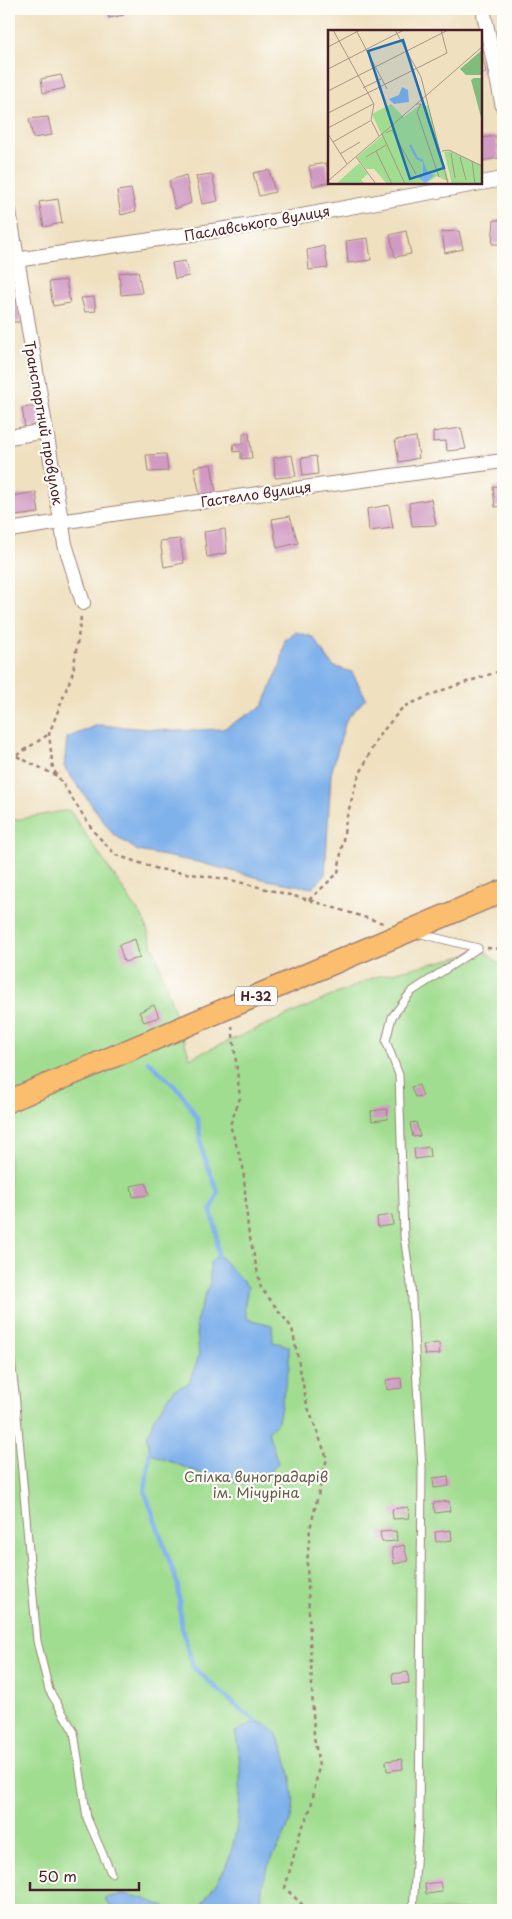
<svg xmlns="http://www.w3.org/2000/svg" width="512" height="1919" font-family="'Playpen Sans',sans-serif">
<style>
.green{fill:#a1dd91;stroke:#767e5e}
.water{fill:#7fb1eb;stroke:#64688b}
.lines{fill:none;stroke-linecap:round;stroke-linejoin:round}
.stream{stroke:#7fb1eb;stroke-width:4.5}
.building{fill:#d09ac3}
.service-casing{stroke:#9c8076;stroke-width:9}
.minor-casing{stroke:#9c8076;stroke-width:16}
.primary-casing{stroke:#9c8076;stroke-width:24}
.path{stroke:#9c8076;stroke-width:2.5;stroke-dasharray:4 4;stroke-linecap:butt}
.service{stroke:#fff;stroke-width:7}
.minor{stroke:#fff;stroke-width:14}
.primary{stroke:#fbbd6e;stroke-width:21}
.labels{text-anchor:middle;dominant-baseline:central;stroke-width:4.5;stroke-linejoin:round;paint-order:stroke}
.shield{fill:#fdfcf7;stroke:#806168;stroke-width:1}
.shield-label{font-size:12px;font-weight:bold;fill:#4a1f2b}
.street-label{font-size:14px;fill:#4a1f2b;stroke:#fdfcf7}
.park-label{font-size:14px;fill:#64584a;stroke:#fdfcf7}
.inset-river{fill:none;stroke:#7fb1eb;stroke-width:2.5}
.inset-road{fill:none;stroke:#ad9384;stroke-width:1}
.view{fill:#1f6fb2;fill-opacity:0.15;stroke:#1f6fb2;stroke-width:2.5}
.inset-edge{fill:none;stroke:#4a1f2b;stroke-width:2.5}
</style>
<rect width="100%" height="100%" fill="#fdfcf7"/>
<filter id="ink" filterUnits="userSpaceOnUse"><feTurbulence type="fractalNoise" baseFrequency=".02" numOctaves="2"/><feDisplacementMap in="SourceGraphic" scale="10" xChannelSelector="R" yChannelSelector="G"/><feConvolveMatrix kernelMatrix="1 2 1 2 8 2 1 2 1" color-interpolation-filters="sRGB"/></filter>
<filter id="wash" filterUnits="userSpaceOnUse"><feTurbulence type="fractalNoise" baseFrequency=".0096" numOctaves="4" result="noise"/><feDisplacementMap in="SourceGraphic" scale="20" xChannelSelector="R" yChannelSelector="G"/><feGaussianBlur stdDeviation="1.12" result="paint"/><feColorMatrix in="noise" values="0 0 0 0 0 0 0 0 0 0 0 0 0 0 0 0 0 1.4 0 .05"/><feComposite in="paint" operator="in"/></filter>
<g filter="url(#wash)">
<rect width="100%" height="100%" fill="#efe0c0"/>
<!-- green -->
<path class="green" d="M69 810 144 920 190 1058 375 977 484 951 503 967V1910H9V821Z"/>
<!-- water -->
<path class="water" d="M296 632 313 637 333 666 352 672 366 698 346 720 331 774 325 875 312 888 267 880 197 862 138 851 112 833 64 767 67 738 98 725 174 731 223 729 263 706 281 663 285 640Z
M218 1254 248 1287 244 1308 247 1319 272 1325 273 1342 289 1346V1367L278 1421 268 1432 278 1463C274 1467 270 1474 265 1478 242 1496 183 1465 158 1457L150 1452 147 1438 154 1418 174 1390 189 1383 199 1356 196 1321 210 1282V1263Z
M256 1721C261 1723 270 1725 273 1729 285 1744 296 1792 293 1810 285 1851 255 1865 263 1910H198C208 1894 222 1878 228 1861 241 1827 244 1766 235 1732Z
M124 1894 143 1898 172 1910H113L104 1898Z"/>
<g class="lines">
<!-- stream -->
<path class="stream" d="M148 1061 181 1092 197 1118 203 1155 218 1192 211 1212 216 1228 218 1254
M150 1452 145 1492 178 1585 181 1624 193 1667 243 1712 256 1721"/>
</g>
<g id="blocks">
<!-- building -->
<path class="building" d="M107 9H123L124 15 109 18Z
M481 48 486 73 481 74Z
M61 75 65 88 43 93 41 79Z
M48 117 52 135 33 138 29 119Z
M496 136 499 158 481 161V138Z
M326 163 330 182 313 186 309 166Z
M269 170 275 192 259 196 253 173Z
M212 174 218 201 202 204 196 176Z
M186 175 191 203 175 209 169 181Z
M131 189 136 211 121 215 117 191Z
M58 199 62 223 44 227 39 202Z
M494 220H503V244H492Z
M406 231 411 254 395 257 390 235Z
M459 231 463 249 445 253 442 232Z
M368 238 371 260 348 263 346 241Z
M324 246 328 268 309 270 307 250Z
M185 261 189 276 175 279 172 263Z
M138 271 142 293 121 295 119 273Z
M66 280 70 303 53 306 49 282Z
M94 297 96 311 85 312 81 298Z
M17 301 21 322H9V302Z
M37 406 41 427 25 428 22 408Z
M461 428 466 449 447 451 446 441 433 442V432Z
M243 433H249L252 458 241 459V451L234 452 233 444H243Z
M416 437 419 458 399 462 395 440Z
M166 454 168 471 148 472 146 455Z
M292 455 296 476 275 478 274 458Z
M316 456 318 474 303 476 301 458Z
M211 464 216 492 200 495 194 467Z
M503 485V506L495 507 493 487Z
M36 492 39 513 15 516 12 496Z
M431 499 436 525 412 526 409 503Z
M389 505 393 528 369 531 367 509Z
M290 516 298 543 277 548 272 519Z
M225 529 227 553 207 557 204 532Z
M180 539 184 563 164 567 160 541Z
M135 939 140 958 124 962 119 945Z
M154 1005 159 1017 144 1022 139 1012Z
M419 1085 423 1096 415 1097 411 1087Z
M387 1109 388 1119 372 1121 371 1111Z
M416 1122 420 1136 413 1137 410 1123Z
M429 1147 430 1157 415 1159 414 1149Z
M146 1183 149 1195 133 1197 131 1186Z
M392 1215 393 1225 378 1227 377 1217Z
M439 1343 440 1354 425 1355 423 1345Z
M401 1378 402 1388 387 1390 386 1380Z
M448 1476 449 1486 434 1488 433 1478Z
M449 1501 450 1511 435 1513 433 1503Z
M408 1507 409 1518 393 1519 392 1509Z
M451 1530 452 1540 436 1542 435 1532Z
M396 1531 397 1541 382 1542 380 1532Z
M404 1545 408 1561 394 1564 392 1548Z
M408 1672 409 1683 393 1684 392 1674Z
M402 1759 403 1769 387 1771 386 1761Z
M440 1882 442 1892 426 1894 425 1884Z"/>
</g>
</g>
<g filter="url(#ink)">
<use href="#blocks" fill-opacity="0" stroke="#9c8076" stroke-width="1"/>
<g class="lines">
<defs>
<path id="service" d="M9 1345 15 1393 37 1641 49 1690 74 1732 87 1818 111 1873
M413 1910 419 1818 422 1468 411 1284 404 1236 399 1075 386 1041 392 1017 411 992 478 948 417 933"/>
<path id="minor" d="M483 9 503 107
M9 211 65 544 83 603
M9 261 246 226 503 179
M9 437 46 431
M9 530 132 511 503 461"/>
<path id="primary" d="M9 1101 503 891"/>
</defs>
<!-- service casing -->
<use href="#service" class="service-casing"/>
<!-- minor casing -->
<use href="#minor" class="minor-casing"/>
<!-- primary casing -->
<use href="#primary" class="primary-casing"/>
<!-- path -->
<path class="path" d="M81 617 73 672 49 734 53 769 94 832 116 855 158 869 231 880 309 900 383 923
M17 755 49 734
M9 756H16L57 776
M309 900 338 873 346 820 357 780 377 738 403 707 443 690 503 670
M487 948 503 949
M232 1026 240 1098 230 1125 243 1166 248 1229 261 1288 292 1328 307 1405 327 1458 310 1529 307 1564 314 1736 319 1766 311 1807 300 1833 285 1888 308 1910"/>
<!-- service -->
<use href="#service" class="service"/>
<!-- minor -->
<use href="#minor" class="minor"/>
<!-- primary -->
<use href="#primary" class="primary"/>
</g>
</g>
<g class="labels">
<!-- shield labels -->
<rect class="shield" x="235" y="986.5" width="42" height="19" rx="4"/>
<g class="shield-label">
<text x="256" y="996">Н-32</text>
</g>
<!-- street labels -->
<g class="street-label">
<text transform="translate(257 223) rotate(-10)">Паславського вулиця</text>
<text transform="translate(44 423) rotate(80)">Транспортний провулок</text>
<text transform="translate(256 494) rotate(-8)">Гастелло вулиця</text>
</g>
<!-- park labels -->
<g class="park-label">
<text x="256" y="1476">Спілка виноградарів<tspan x="256" dy="16">ім. Мічуріна</tspan></text>
</g>
</g>
<!-- overview -->
<g transform="translate(328 30)">
<rect width="154" height="154" fill="#efe0c0"/>
<path d="M63 74 76 87 93 74 100 76 121 152 109 146 97 154H59L46 139H38L29 127 54 106 44 84ZM122 121 153 135 154 154H124L116 122ZM31 133 40 144 33 150 37 154H8Z" fill="#a1dd91"/>
<path d="M154 20V45H138L132 39ZM146 48H154V91L143 50Z" fill="#80bc7b"/>
<path d="M74 57 80 60 81 72 66 74 61 69 71 65ZM95 131 100 143 107 145 97 153 89 146 95 145Z" fill="#7fb1eb"/>
<path class="inset-river" d="M82 115 89 128 95 131"/>
<path class="inset-road" d="M5 0 46 74 43 90 51 106M28 0 59 59M67 0 93 47 120 154M0 17 32 0M0 39 76 0M35 58 53 49M0 61 120 0M88 74H93L89 82 111 147M0 83 119 23 113 0M0 98 45 74M58 103 64 100 88 144M0 104 19 134M54 104 77 154M5 112 42 91M48 121 64 154M114 121 121 120 154 136M123 123 127 148M12 124 32 112M28 127 48 154M38 127 58 115M132 127 138 150M144 131 147 154M0 151 154 17"/>
<path class="view" d="M75 10 116 138 82 149 40 21Z"/>
<rect width="154" height="154" class="inset-edge"/>
</g>
<!-- margin -->
<rect width="512" height="1919" fill="none" stroke="#fdfcf7" stroke-width="30"/>
<!-- scale -->
<path d="M30 1882v8h109v-8" fill="none" stroke="#4a1f2b" stroke-width="2.5"/>
<text x="38" y="1882" font-size="15" fill="#4a1f2b" stroke="#fdfcf7" stroke-width="4" paint-order="stroke">50 m</text>
</svg>
